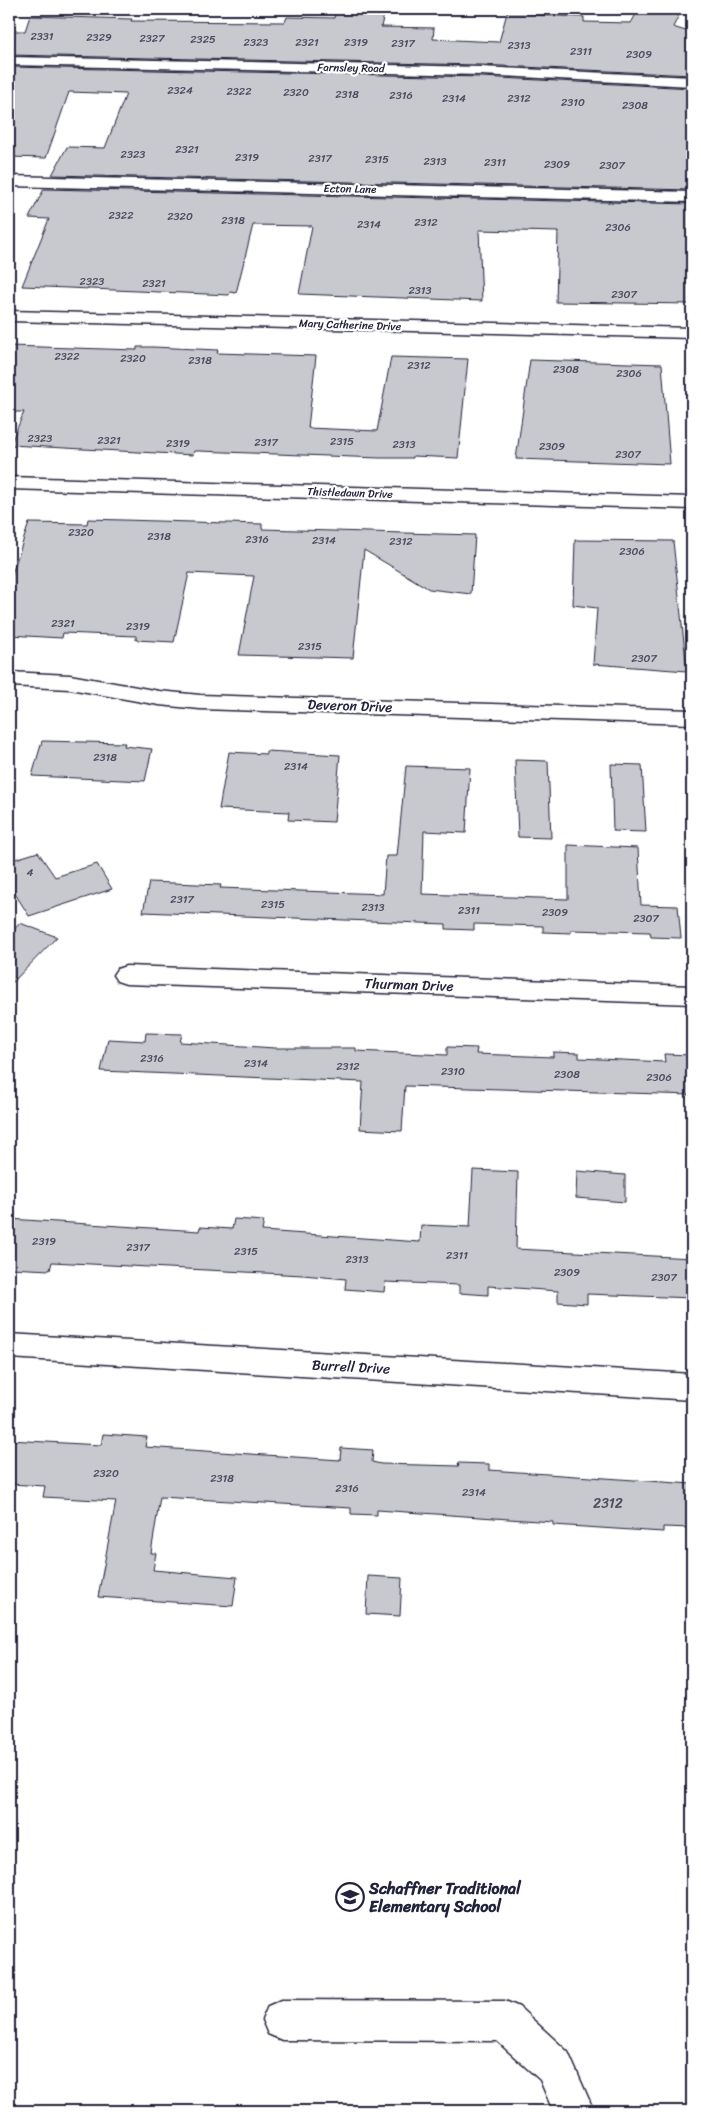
<svg xmlns="http://www.w3.org/2000/svg" width="701" height="2120" font-family="Sriracha,sans-serif">
<style>
.building{fill:#c8c8cf;stroke:#22223b}
.lines{fill:none;stroke-linecap:round;stroke-linejoin:round}
.minor-casing{stroke:#22223b;stroke-width:3}
.minor{fill:#fff;fill-rule:evenodd}
.labels{text-anchor:middle;dominant-baseline:central;stroke-width:4.5;stroke-linejoin:round;paint-order:stroke}
.number-label{font-size:11px;fill:#4c4c60}
.far-street-label{font-size:11px;fill:#22223b;stroke:#fff}
.street-label{font-size:14px;fill:#22223b;stroke:#fff}
.near-number-label{font-size:14px;fill:#4c4c60}
.near-poi-label{font-size:16px;font-weight:bold;fill:#22223b;stroke:#fff;text-anchor:start}
</style>
<rect width="100%" height="100%" fill="#fff"/>
<filter id="ink" filterUnits="userSpaceOnUse"><feTurbulence type="fractalNoise" baseFrequency=".02" numOctaves="2"/><feDisplacementMap in="SourceGraphic" scale="10" xChannelSelector="R" yChannelSelector="G"/><feConvolveMatrix kernelMatrix="1 2 1 2 8 2 1 2 1" color-interpolation-filters="sRGB"/></filter>
<g filter="url(#ink)">
<!-- building -->
<path class="building" d="M508 9H534L535 15 584 17V22L631 23 639 9H682L673 27 692 33V75L481 65 9 55V31H25L30 16 132 19 131 21 285 22 287 17 334 18 335 13 384 14 381 27 434 28 433 39 499 42Z
M9 67 481 77 692 88V190L52 175 67 147 105 148 126 94 69 92 46 158 9 157Z
M44 189 692 204V304L556 302 558 232 479 230 482 301 299 294 312 226 253 225 236 293 230 292 229 295 22 286 49 219 29 218Z
M9 346 137 350V347H153L218 350 217 353 316 356 308 428 377 431 391 357 468 359 458 458 413 456V458H379L199 451H194L193 455 10 445 24 412H9Z
M530 360 662 364 670 464 516 459Z
M88 519 262 524V529L475 535 471 594 429 589 364 550 353 658 239 655 254 576 189 573 174 642 136 640V636L63 633 62 638 9 635V583L29 523 87 524Z
M575 540 673 541 687 671 593 664 597 608 573 605Z
M42 741 125 743 124 746 152 749 145 781 32 776Z
M266 751 340 755 334 822 288 820 289 812 219 809 229 752 266 754Z
M515 760 548 761 551 838 518 837Z
M611 764 642 765 646 832 613 831Z
M406 766 470 768 466 833 424 831 422 894 568 899V845L638 848 641 905 678 906 681 938 651 937 650 932 571 930V933L543 932V926L474 924V930L446 929V924L143 912 149 882 221 885 220 888 383 894 386 856H397Z
M38 852 55 877 97 864 112 889 29 916 9 884V861Z
M20 923 57 937 9 986V935Z
M146 1033 182 1034 180 1042 275 1048H356V1051L447 1055V1047L477 1048 476 1054 553 1057V1052L579 1053V1058L665 1062 664 1054 692 1055V1095L405 1086 402 1131 360 1129 363 1082 101 1071 108 1039 145 1041Z
M473 1170 518 1172 516 1249 692 1258V1298L587 1294V1304L558 1302V1291L488 1286V1295L459 1293V1285L385 1282 384 1292 345 1289 346 1279 303 1275 52 1262 50 1270 9 1268V1219L199 1231 200 1227 232 1229 234 1219 264 1221 262 1231 420 1242 421 1225 470 1227Z
M577 1171 625 1175V1202L576 1198Z
M103 1434 147 1437 145 1447 340 1460 341 1448 373 1450 372 1462 381 1464 459 1466 458 1463 489 1464V1470L692 1484V1528L663 1527V1532L553 1525V1522L377 1510V1515L351 1514V1508L160 1497 151 1553H156L153 1570 237 1577 233 1606 98 1597 116 1501 43 1497 45 1486 9 1484V1440L101 1445Z
M368 1576 402 1578 400 1616 366 1614Z"/>
<g class="lines">
<defs>
<path id="minor" d="M9 57 481 67 692 77V86L481 75 9 65Z
M9 176 692 192V202L9 186Z
M9 311 692 328V338L9 321Z
M9 477 692 497V509L9 489Z
M9 672 70 675 159 691 200 695 692 710V724L200 709 159 705 70 689 9 686Z
M126 966 692 986V1004L126 984 117 981 113 975 117 969Z
M9 1334 692 1374V1400L9 1358Z
M282 2000 505 2001 519 2007 568 2052 594 2111H553L540 2080 497 2041 282 2040 268 2034 262 2020 268 2006Z"/>
</defs>
<!-- minor casing -->
<use href="#minor" class="minor-casing"/>
<!-- minor -->
<use href="#minor" class="minor"/>
</g>
</g>
<!-- icons -->
<defs>
<symbol id="school-ring" viewBox="-11 -11 22 22"><circle r="9.5" fill="#fff" stroke="#22223b" stroke-width="1.5"/><path d="M0-5L7-2L0 1L-7-2ZM-4 1L0 2.5L4 1V4Q0 6-4 4Z" fill="#22223b"/></symbol>
</defs>
<g fill-rule="evenodd">
<use href="#school-ring" x="334" y="1881" width="32" height="32"/>
</g>
<g class="labels">
<!-- number labels -->
<g class="number-label">
<text x="42" y="36">2331</text>
<text x="99" y="37">2329</text>
<text x="152" y="38">2327</text>
<text x="203" y="39">2325</text>
<text x="256" y="42">2323</text>
<text x="307" y="42">2321</text>
<text x="356" y="42">2319</text>
<text x="403" y="43">2317</text>
<text x="519" y="45">2313</text>
<text x="581" y="51">2311</text>
<text x="639" y="54">2309</text>
<text x="180" y="90">2324</text>
<text x="239" y="91">2322</text>
<text x="296" y="92">2320</text>
<text x="347" y="94">2318</text>
<text x="401" y="95">2316</text>
<text x="454" y="98">2314</text>
<text x="519" y="98">2312</text>
<text x="573" y="102">2310</text>
<text x="635" y="105">2308</text>
<text x="187" y="149">2321</text>
<text x="133" y="154">2323</text>
<text x="247" y="157">2319</text>
<text x="320" y="158">2317</text>
<text x="377" y="159">2315</text>
<text x="435" y="161">2313</text>
<text x="495" y="162">2311</text>
<text x="557" y="164">2309</text>
<text x="612" y="165">2307</text>
<text x="121" y="215">2322</text>
<text x="180" y="216">2320</text>
<text x="233" y="220">2318</text>
<text x="426" y="222">2312</text>
<text x="369" y="224">2314</text>
<text x="618" y="227">2306</text>
<text x="92" y="281">2323</text>
<text x="154" y="283">2321</text>
<text x="420" y="290">2313</text>
<text x="624" y="294">2307</text>
<text x="67" y="356">2322</text>
<text x="133" y="358">2320</text>
<text x="200" y="360">2318</text>
<text x="419" y="365">2312</text>
<text x="566" y="369">2308</text>
<text x="629" y="373">2306</text>
<text x="40" y="438">2323</text>
<text x="109" y="440">2321</text>
<text x="342" y="441">2315</text>
<text x="266" y="442">2317</text>
<text x="178" y="443">2319</text>
<text x="404" y="444">2313</text>
<text x="552" y="446">2309</text>
<text x="628" y="454">2307</text>
<text x="81" y="532">2320</text>
<text x="159" y="536">2318</text>
<text x="257" y="539">2316</text>
<text x="324" y="540">2314</text>
<text x="401" y="541">2312</text>
<text x="632" y="551">2306</text>
<text x="63" y="623">2321</text>
<text x="138" y="626">2319</text>
<text x="310" y="646">2315</text>
<text x="644" y="658">2307</text>
<text x="105" y="757">2318</text>
<text x="296" y="766">2314</text>
<text x="30" y="872">4</text>
<text x="182" y="899">2317</text>
<text x="273" y="904">2315</text>
<text x="373" y="907">2313</text>
<text x="469" y="910">2311</text>
<text x="555" y="912">2309</text>
<text x="646" y="918">2307</text>
<text x="152" y="1058">2316</text>
<text x="256" y="1063">2314</text>
<text x="348" y="1066">2312</text>
<text x="453" y="1071">2310</text>
<text x="567" y="1074">2308</text>
<text x="659" y="1077">2306</text>
<text x="44" y="1241">2319</text>
<text x="138" y="1247">2317</text>
<text x="246" y="1251">2315</text>
<text x="457" y="1255">2311</text>
<text x="357" y="1259">2313</text>
<text x="567" y="1272">2309</text>
<text x="664" y="1277">2307</text>
<text x="106" y="1473">2320</text>
<text x="222" y="1478">2318</text>
<text x="347" y="1488">2316</text>
<text x="474" y="1492">2314</text>
</g>
<!-- far-street labels -->
<g class="far-street-label">
<text transform="translate(351 68) rotate(1)">Farnsley Road</text>
<text transform="translate(350 189) rotate(1)">Ecton Lane</text>
<text transform="translate(350 325) rotate(2)">Mary Catherine Drive</text>
<text transform="translate(350 493) rotate(2)">Thistledawn Drive</text>
</g>
<!-- street labels -->
<g class="street-label">
<text transform="translate(350 706) rotate(2)">Deveron Drive</text>
<text transform="translate(409 985) rotate(2)">Thurman Drive</text>
<text transform="translate(351 1367) rotate(3)">Burrell Drive</text>
</g>
<!-- near-number labels -->
<g class="near-number-label">
<text x="608" y="1503">2312</text>
</g>
<!-- near-poi labels -->
<g class="near-poi-label">
<text x="369" y="1888">Schaffner Traditional<tspan x="369" dy="18">Elementary School</tspan></text>
</g>
</g>
<!-- margin -->
<rect width="701" height="2120" fill="none" stroke="#fff" stroke-width="30"/>
<rect x="15" y="15" width="671" height="2090" fill="none" stroke="#22223b" stroke-width="2" filter="url(#ink)"/>
</svg>
